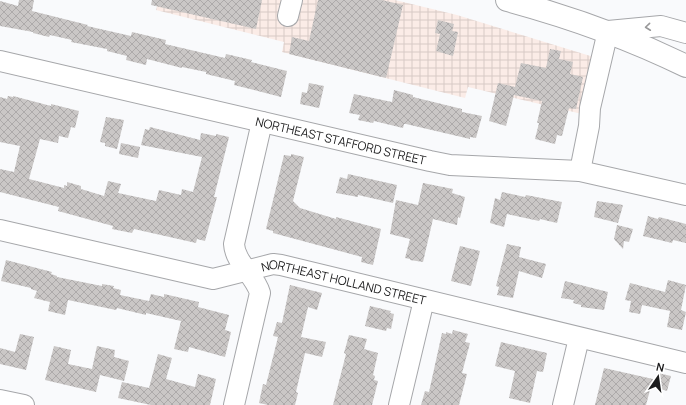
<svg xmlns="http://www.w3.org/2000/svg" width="686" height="405" font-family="Manrope,sans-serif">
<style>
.industrial{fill:url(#industrial-grid)}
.building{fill:url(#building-cross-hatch)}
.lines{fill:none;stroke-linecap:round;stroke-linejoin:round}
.minor-casing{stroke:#a6a7aa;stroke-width:22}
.major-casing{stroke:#a6a7aa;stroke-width:24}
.minor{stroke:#fff;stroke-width:20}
.major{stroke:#fff;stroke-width:22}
.oneway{stroke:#989899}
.labels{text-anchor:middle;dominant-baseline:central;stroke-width:3;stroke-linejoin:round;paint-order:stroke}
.street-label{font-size:12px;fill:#1b1b1c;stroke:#fff}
</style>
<defs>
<pattern id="industrial-grid" width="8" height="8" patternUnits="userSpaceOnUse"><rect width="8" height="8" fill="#fbece7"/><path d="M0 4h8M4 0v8" fill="none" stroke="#d7cac6"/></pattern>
<pattern id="building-cross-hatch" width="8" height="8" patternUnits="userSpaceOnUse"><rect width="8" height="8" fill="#cac7c6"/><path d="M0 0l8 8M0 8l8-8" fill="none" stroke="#adaaaa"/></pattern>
</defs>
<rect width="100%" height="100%" fill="#f9fafc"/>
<!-- industrial -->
<path class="industrial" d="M159 0H395L457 15 597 58 582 114 468 87 465 98 282 52 284 42 156 10Z"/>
<!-- building -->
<path class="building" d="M19 0H34L32 11 88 25 87 26 131 36 132 32 166 40 165 44 225 58 226 54 252 60 251 62 287 71 281 97 234 85 235 81 206 74V72L182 67V68L147 59 146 65 126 60 127 56 107 51V49L71 42 72 40 50 35 49 37 33 33V32L0 26V1L18 6Z
M152 0H262L256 29 151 5Z
M318 0H382L403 5 386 78 289 54 292 37 309 41Z
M438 20 454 24 452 31 458 32 453 56 436 51 440 34 435 33Z
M550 49 561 51 559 59 573 62 570 74 583 77 576 109 569 108 562 136 557 135 555 144 535 139 539 123H537L542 101 514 95 506 126 489 121 498 83 515 87 521 63 546 68Z
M309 83 324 86 319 108 300 104 302 92 307 93Z
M394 90 413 95V97L462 109V112L482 116 476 138 470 137V139L406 124H404L403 128 374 121 373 123 358 120 360 115 349 113 354 94 392 102Z
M8 96 13 97V96L51 106V104L79 111 75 128 71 127 68 138 59 136 58 143 40 139 29 179 64 188V185L67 186V182L81 186V189L104 196 108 181 121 184 118 193 156 201 159 190 181 195 182 189 193 192 202 157 141 145 145 129 149 130 150 127 200 140 201 133 216 136V134L229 137 214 197H217L205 241 197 239 196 243 134 229 132 233 112 229 113 226 58 211 59 207 0 192V169L14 172 20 146 0 142V97L7 99Z
M106 117 124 120 117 149 105 146V143L100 142Z
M121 143 140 147 138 158 119 154Z
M291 154 304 157 293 201 300 208 336 219V217L381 229 373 265 361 262 362 257 273 233V231L266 229 284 155 291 156Z
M348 174 397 185 393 203 358 195V197L336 193 340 177 347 179Z
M423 183 453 189 452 193 465 197 460 218 458 217 457 225 433 219 423 262 410 260V259L405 258 410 239 390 234 396 200 418 205Z
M502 192 525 197 526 195 562 202 557 223 540 219 539 221 507 214 504 227 490 223 495 198 500 200Z
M597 201 623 205 618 223 594 217Z
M648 216 658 219 659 217 686 224V243L673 240 672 243 643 236Z
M617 225 633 229 629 242 624 241 623 249 614 239Z
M507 244 521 247 519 257 546 264 542 278 519 271 513 298 497 295 499 287 496 286Z
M460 246 480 251 471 286 451 281Z
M6 260 52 272 51 274 57 276V277L102 286V284L114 286 113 288 121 290 120 295 149 301 151 294 164 297V294L199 302 198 307 229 315 225 330 231 332 225 357 189 347 188 352 174 349 181 321 146 313V315L117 308 116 310 68 300 65 315 48 311 50 302 34 298 37 291 31 289V288L1 281Z
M668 280 686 285 681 310 686 312 682 330 667 327 670 311 642 305 640 314 629 312 631 301 625 300 630 283 665 292Z
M565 281 608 292 604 310 581 307V305L573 303 574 300 561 298Z
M290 285 322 293 317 310 308 307 301 337 326 342 322 357 305 353 296 392 298 393 295 405H268L259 403 263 384 266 385 278 337 273 336 277 322 282 323Z
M370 306 391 311 390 313 394 314 391 329 387 328 386 331 365 326Z
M453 330 468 334 465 342 470 343 462 373 467 374 459 405H421L425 391 429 392 442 333 446 334V332L452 334Z
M20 334 34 337 26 370 0 364V348L15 352Z
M349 335 367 339 364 349 378 353 373 375 375 376 374 380 378 381 372 405H333L346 354 344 353Z
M501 342 547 353 543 372 537 371 530 403 509 398 515 371 495 366Z
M54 346 71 350 68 364 92 369 97 346 115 350 114 357 129 361 124 381 100 375 96 392 45 380Z
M158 354 172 358 166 379 195 387 198 374 216 379 210 405H151L118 398 122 382 149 388Z
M604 368 653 379 646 405H595Z
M658 373 671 376 667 391 654 387Z"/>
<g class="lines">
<defs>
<g id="minor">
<path d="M288 16 292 0"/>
<path id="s1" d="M0 61 430 161 450 165 580 171 686 195"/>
<path d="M580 171 589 126 590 108 608 31 661 26 686 33"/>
<path id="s2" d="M0 230 213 279 273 264 281 265 686 363"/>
<path d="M0 400 24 405"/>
<path d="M234 405 260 293C255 275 235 263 234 244L262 122"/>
<path d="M399 405 424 300"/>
<path d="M563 405 579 338"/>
</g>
<path id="major" d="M507 0C570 17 627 37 686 66"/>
</defs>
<!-- minor casing -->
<use href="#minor" class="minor-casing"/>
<!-- major casing -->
<use href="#major" class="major-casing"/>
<!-- minor -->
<use href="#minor" class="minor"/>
<!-- major -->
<use href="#major" class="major"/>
</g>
<!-- one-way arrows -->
<defs><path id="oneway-chevron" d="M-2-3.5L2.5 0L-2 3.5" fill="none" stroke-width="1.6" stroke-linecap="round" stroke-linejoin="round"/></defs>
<use class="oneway" href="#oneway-chevron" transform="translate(648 27) rotate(174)"/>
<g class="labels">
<!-- street labels -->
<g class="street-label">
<text stroke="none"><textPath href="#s1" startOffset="350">NORTHEAST STAFFORD STREET</textPath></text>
<text stroke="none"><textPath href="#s2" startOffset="353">NORTHEAST HOLLAND STREET</textPath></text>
</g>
</g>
<!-- north arrow -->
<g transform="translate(658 377) rotate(13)" stroke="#ffffff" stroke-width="3" paint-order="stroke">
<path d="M0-3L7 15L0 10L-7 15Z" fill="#1b1b1c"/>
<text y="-6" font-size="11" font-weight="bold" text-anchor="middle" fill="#1b1b1c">N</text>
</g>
</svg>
